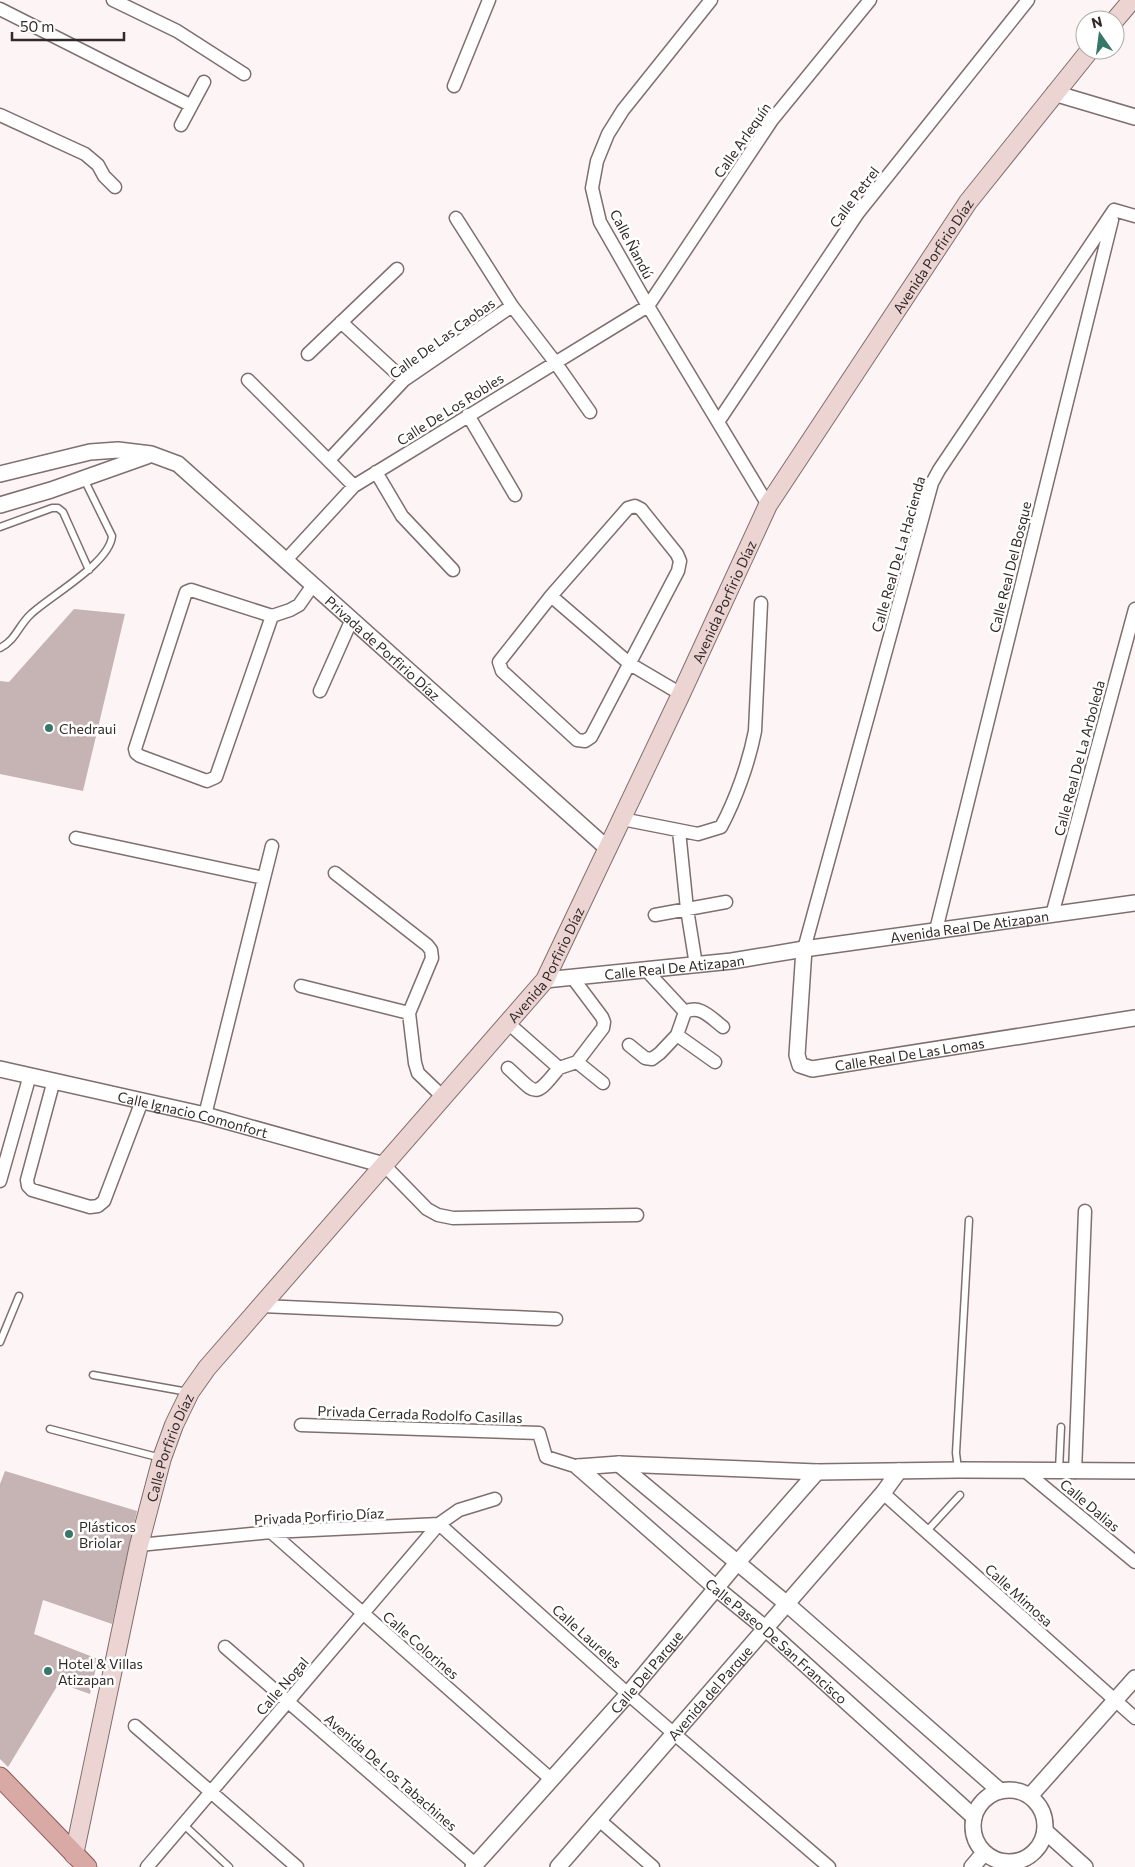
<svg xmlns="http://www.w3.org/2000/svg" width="1135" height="1867" font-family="Commissioner,sans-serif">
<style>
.building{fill:#c5b4b3}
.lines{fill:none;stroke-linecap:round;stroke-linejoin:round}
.service-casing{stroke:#7f6f6e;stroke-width:9}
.minor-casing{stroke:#7f6f6e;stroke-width:15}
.tertiary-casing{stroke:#7f6f6e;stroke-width:18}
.secondary-casing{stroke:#7f6f6e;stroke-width:20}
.primary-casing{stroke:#8e5753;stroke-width:21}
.service{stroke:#fff;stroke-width:6}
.minor{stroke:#fff;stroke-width:12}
.tertiary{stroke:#fff;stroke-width:15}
.secondary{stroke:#ecd4d2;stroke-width:18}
.primary{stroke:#d9a9a5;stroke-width:19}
.poi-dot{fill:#377767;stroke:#fff;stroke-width:2}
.labels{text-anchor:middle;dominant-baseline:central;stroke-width:5;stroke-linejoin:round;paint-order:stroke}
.street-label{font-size:14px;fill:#312a29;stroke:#fff}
.poi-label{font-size:14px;fill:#312a29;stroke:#fff;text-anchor:start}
</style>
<rect width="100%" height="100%" fill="#fdf5f5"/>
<!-- building -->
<path class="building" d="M74 609 125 614 83 791 0 774V681L9 682Z
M5 1471 137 1511 112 1624 43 1600 34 1634 98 1659 90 1694 59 1683 8 1767 0 1759V1484Z"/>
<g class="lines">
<defs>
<path id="service" d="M0 527 52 508H58L63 512 89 570
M0 648C16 640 18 626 31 614 50 596 110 563 112 536L84 479
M0 1342 19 1296
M93 1375 188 1392
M50 1429 161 1458
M958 1469 956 1453 969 1220
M1059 1470 1061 1427
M926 1532 960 1495
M184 1825 229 1867"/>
<path id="minor" d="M113 0 177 31 244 74
M711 0 623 110 608 134 597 161 592 188 600 222 648 306 768 505
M0 9 190 105
M454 86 489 0
M0 115 85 154 98 165 104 176 115 187
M181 125 204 82
M1114 210 1135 216
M456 218 512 306 555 362 590 412
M341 322 404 380
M308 354 397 269
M248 380 354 486
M468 415 515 495
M718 422 858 213 1028 0
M329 460 404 380 512 306
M376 472 402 516 453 570
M635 506 641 509 677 554 680 561 678 571 591 737 585 741 577 740 502 671 499 662 551 596 628 508Z
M286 560 354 486 648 306 772 120 870 0
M551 596 630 664 681 694
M272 616 216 777 207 781 140 756 136 753 135 749 186 592 191 590 272 616 290 610 299 605 313 585
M320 691 352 619
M622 819 698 834 721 827C736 799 749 762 755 731L761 603
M679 831 687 909 696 965
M76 838 264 878
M335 873 427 945 431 950 432 958 409 1013
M655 915 726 902
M1052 915 1135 609
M936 930 1112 220
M804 949 932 483 939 470 1114 210
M646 970 685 1012C700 1004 711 1018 723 1027
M301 986 409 1013 415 1063 418 1073 443 1097
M685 1012 677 1035 715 1062
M508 1023 559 1068 577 1062 603 1028 604 1022 602 1017 572 977
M629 1045 645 1058 652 1059 660 1053 677 1035
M577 1062 603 1083
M508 1068C537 1094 533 1100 559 1068
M54 1080 27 1180 28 1186 32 1190 90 1207 98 1206 104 1201 142 1101
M205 1115 272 846
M384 1165 427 1209 438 1215 453 1218 637 1215
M0 1181 30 1075
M262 1306 556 1319
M301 1425 539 1433 546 1457 578 1467
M1025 1471 1135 1562
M1075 1472 1085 1211
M883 1493 1135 1718
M271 1532 552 1780
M139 1545 271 1532 439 1524 459 1510 495 1499
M225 1647 475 1864
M135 1726 297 1867
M598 1819 653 1867
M147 1867 439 1524 628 1694 829 1867"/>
<g id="tertiary">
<path d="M1054 93 1135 117"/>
<path id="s1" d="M0 474 90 452 118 450 151 454 178 464 608 849"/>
<path d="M0 505 51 490 147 456"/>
<path id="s2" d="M804 949 797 1055 800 1065 812 1069 1135 1018"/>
<path id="s3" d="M545 980 732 961 804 949 1135 903"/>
<path id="s4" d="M0 1069 205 1115 384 1165"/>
<path d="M619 1464 787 1604 1000 1791"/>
<path d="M578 1467 619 1464 817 1472 958 1470 1135 1471"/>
<path id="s5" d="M578 1467 716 1588 765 1628 974 1817"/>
<circle cx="1009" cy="1826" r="36"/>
<path d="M1030 1796 1135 1678"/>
<path d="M1045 1831 1085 1867"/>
<path id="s6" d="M473 1867 628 1694 737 1563 817 1472"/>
<path id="s7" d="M558 1867 883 1493 899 1471"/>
<path d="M972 1867 984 1853"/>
</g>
<g id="secondary">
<path d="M1115 20 1132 0"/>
<path id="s8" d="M74 1855 139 1545 162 1458 174 1425 190 1392 207 1368 545 980 681 694 768 505 968 202 1090 50"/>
</g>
<path id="primary" d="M0 1777 87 1867"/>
</defs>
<!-- service casing -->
<use href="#service" class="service-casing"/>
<!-- minor casing -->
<use href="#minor" class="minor-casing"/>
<!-- tertiary casing -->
<use href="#tertiary" class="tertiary-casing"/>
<!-- secondary casing -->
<use href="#secondary" class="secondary-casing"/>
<!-- primary casing -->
<use href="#primary" class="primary-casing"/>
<!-- service -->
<use href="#service" class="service"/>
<!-- minor -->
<use href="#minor" class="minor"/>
<!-- tertiary -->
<use href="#tertiary" class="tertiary"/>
<!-- secondary -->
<use href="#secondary" class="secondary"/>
<!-- primary -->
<use href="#primary" class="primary"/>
</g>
<!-- markers -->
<g class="poi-dot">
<circle cx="49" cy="728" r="5"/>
<circle cx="69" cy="1534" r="5"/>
<circle cx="48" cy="1671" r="5"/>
</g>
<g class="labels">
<!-- street labels -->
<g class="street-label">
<text transform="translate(742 140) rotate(-55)">Calle Arlequín</text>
<text transform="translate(854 197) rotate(-53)">Calle Petrel</text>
<text transform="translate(632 244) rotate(62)">Calle Ñandú</text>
<text stroke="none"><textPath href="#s8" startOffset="1846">Avenida Porfirio Díaz</textPath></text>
<text transform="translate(442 338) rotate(-36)">Calle De Las Caobas</text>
<text transform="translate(450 409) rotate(-32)">Calle De Los Robles</text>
<text transform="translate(898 554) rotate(-74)">Calle Real De La Hacienda</text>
<text transform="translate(1010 567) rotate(-76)">Calle Real Del Bosque</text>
<text stroke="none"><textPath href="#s8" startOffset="1441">Avenida Porfirio Díaz</textPath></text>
<text stroke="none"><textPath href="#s1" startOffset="458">Privada de Porfirio Díaz</textPath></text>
<text transform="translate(1079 758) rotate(-75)">Calle Real De La Arboleda</text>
<text stroke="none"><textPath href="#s3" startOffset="428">Avenida Real De Atizapan</textPath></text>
<text stroke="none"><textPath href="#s8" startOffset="1036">Avenida Porfirio Díaz</textPath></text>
<text stroke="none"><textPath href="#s3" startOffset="130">Calle Real De Atizapan</textPath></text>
<text stroke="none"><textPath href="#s2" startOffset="228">Calle Real De Las Lomas</textPath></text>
<text stroke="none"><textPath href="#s4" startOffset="198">Calle Ignacio Comonfort</textPath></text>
<text transform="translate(420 1414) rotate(2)">Privada Cerrada Rodolfo Casillas</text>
<text stroke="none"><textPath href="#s8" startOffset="419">Calle Porfirio Díaz</textPath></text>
<text transform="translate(1090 1505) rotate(40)">Calle Dalias</text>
<text transform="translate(319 1516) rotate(-3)">Privada Porfirio Díaz</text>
<text transform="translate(1019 1595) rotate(42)">Calle Mimosa</text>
<text transform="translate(587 1636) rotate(42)">Calle Laureles</text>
<text stroke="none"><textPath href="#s5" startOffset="264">Calle Paseo De San Francisco</textPath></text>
<text transform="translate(421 1645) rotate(41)">Calle Colorines</text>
<text stroke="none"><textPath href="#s6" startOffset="261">Calle Del Parque</textPath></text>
<text transform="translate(282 1686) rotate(-49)">Calle Nogal</text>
<text stroke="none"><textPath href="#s7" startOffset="231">Avenida del Parque</textPath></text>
<text transform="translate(391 1772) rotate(41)">Avenida De Los Tabachines</text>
</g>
<!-- poi labels -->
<g class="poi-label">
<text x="59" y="728">Chedraui</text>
<text x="79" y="1526">Plásticos<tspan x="79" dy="16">Briolar</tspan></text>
<text x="58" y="1663">Hotel &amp; Villas<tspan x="58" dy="16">Atizapan</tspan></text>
</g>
</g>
<!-- north arrow -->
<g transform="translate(1100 35) rotate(346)"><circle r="24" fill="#ffffff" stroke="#adaaa9"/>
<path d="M0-4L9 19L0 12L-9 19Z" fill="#377767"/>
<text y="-8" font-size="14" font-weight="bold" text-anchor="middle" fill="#312a29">N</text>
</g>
<!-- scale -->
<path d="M12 32v8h112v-8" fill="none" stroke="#312a29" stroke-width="2.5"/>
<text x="20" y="32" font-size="15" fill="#312a29" stroke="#ffffff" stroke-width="4" paint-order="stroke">50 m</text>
</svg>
